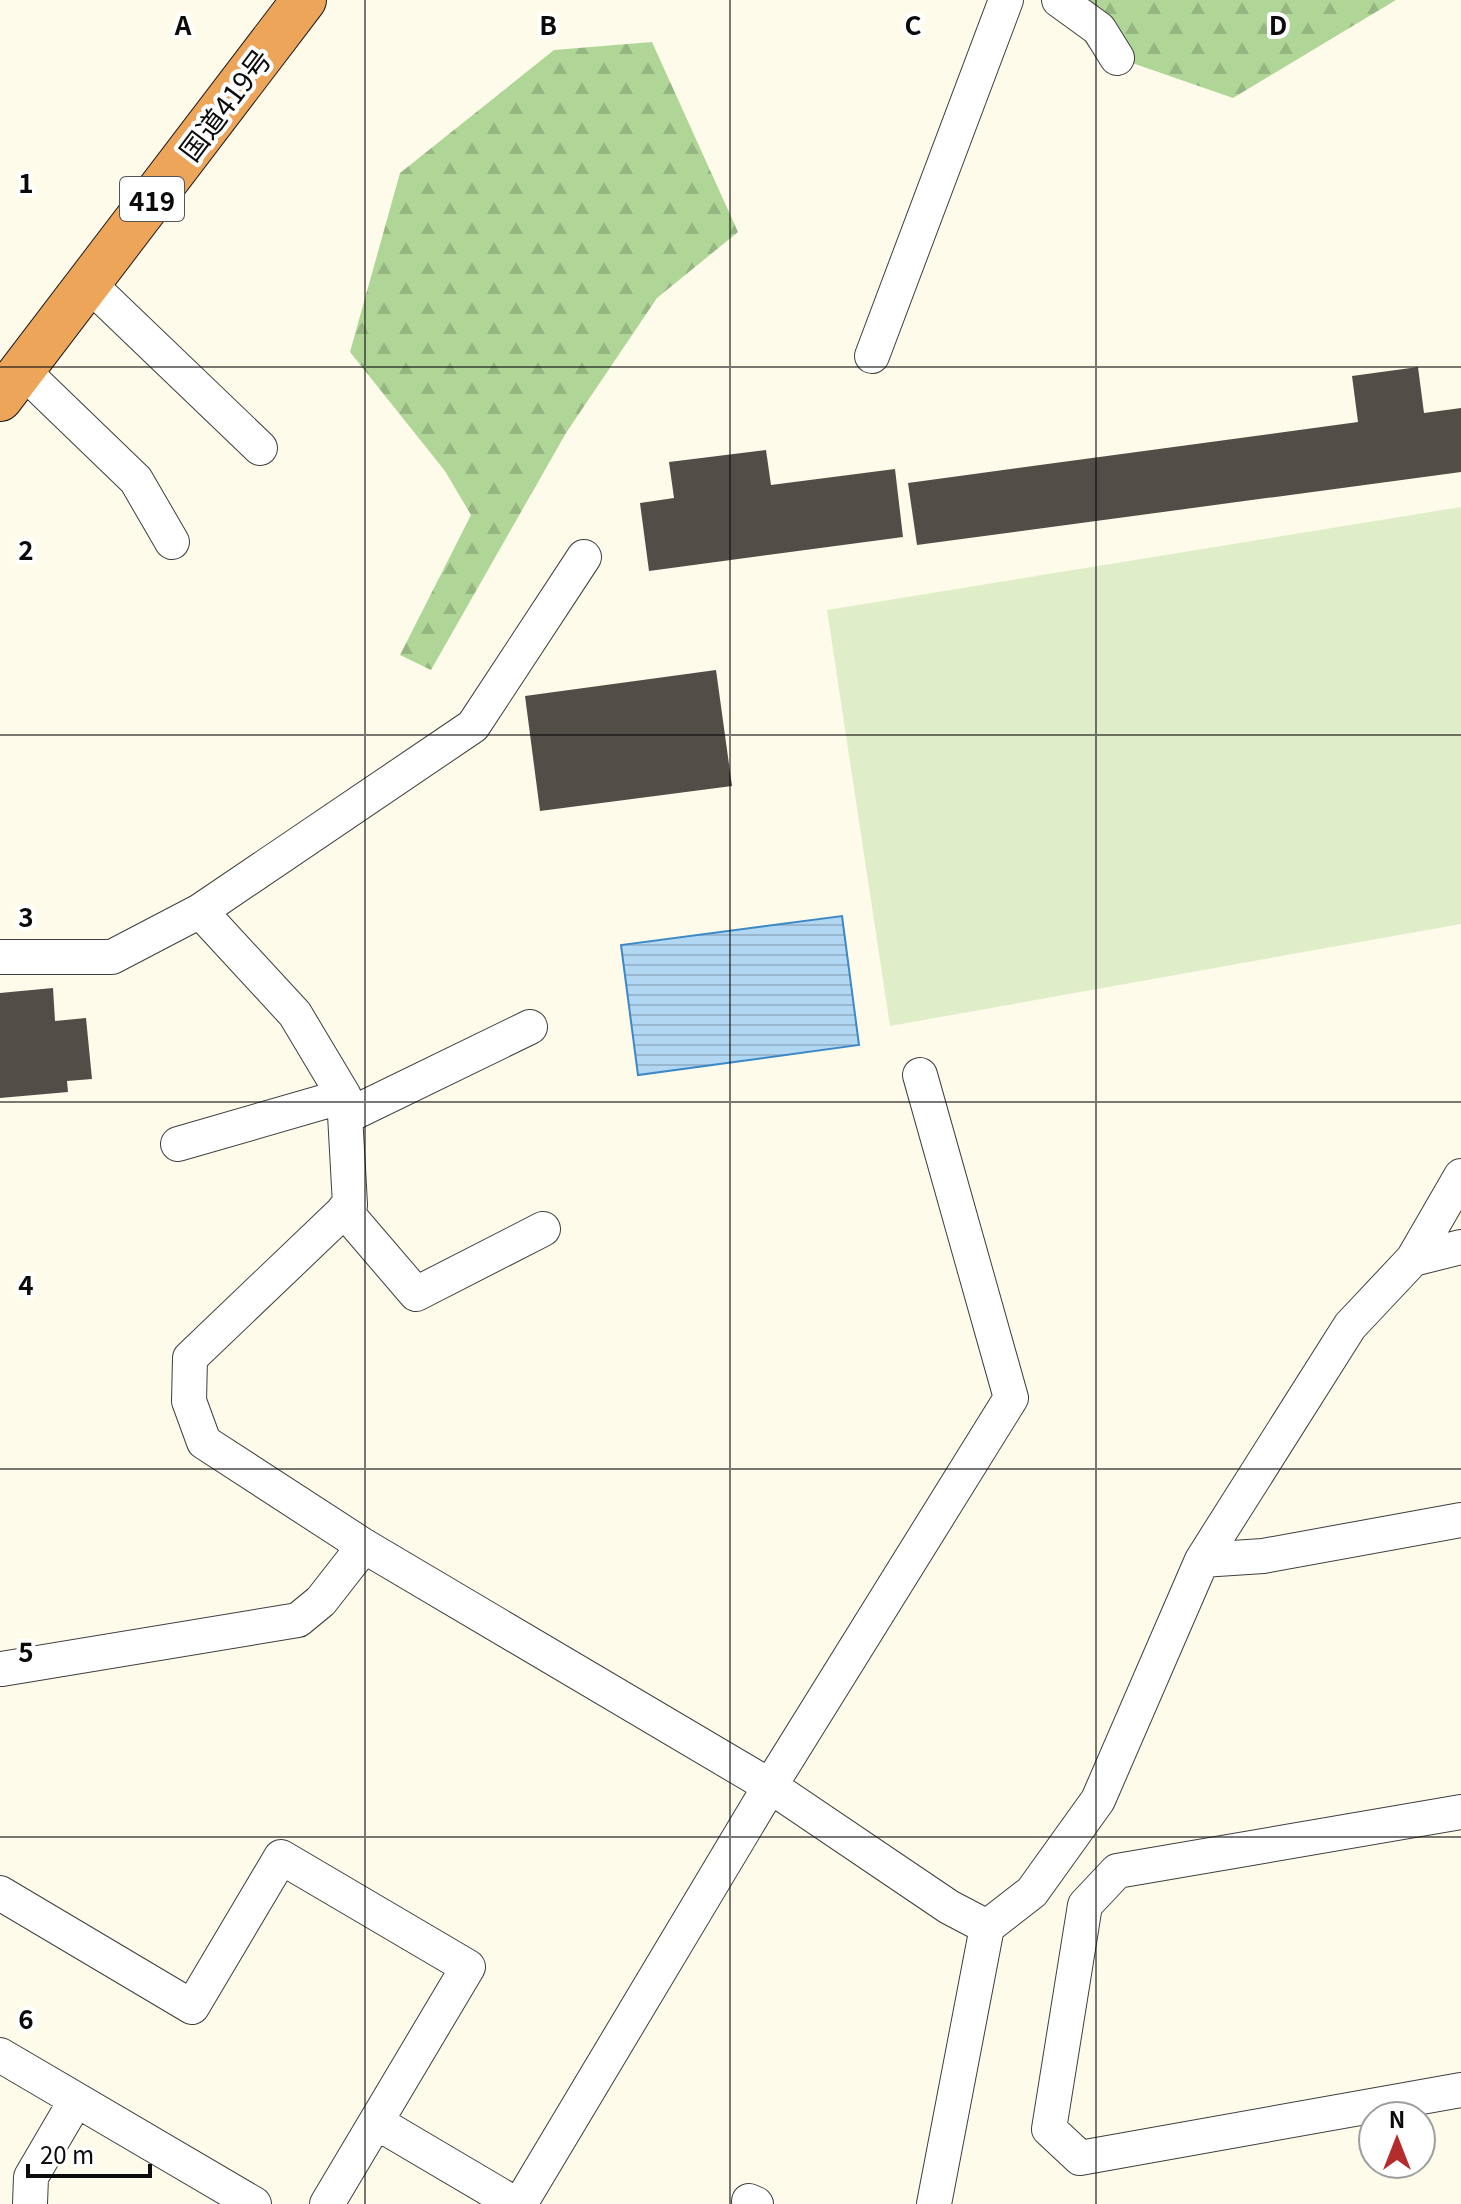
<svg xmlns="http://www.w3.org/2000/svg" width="1461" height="2204" font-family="Georgia,'Noto Sans JP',serif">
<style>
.forest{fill:url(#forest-firs)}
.pitch{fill:#dfeec8}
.water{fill:url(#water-rules);stroke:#3d88c6;stroke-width:2}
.building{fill:#534d48}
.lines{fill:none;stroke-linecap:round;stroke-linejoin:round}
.street-casing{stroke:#3e3e3e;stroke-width:36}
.highway-casing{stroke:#1c1c1c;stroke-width:46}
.street{stroke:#fff;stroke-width:34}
.highway{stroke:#eda55a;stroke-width:44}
.grid{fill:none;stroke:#0b0b0b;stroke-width:2;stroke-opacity:0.55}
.labels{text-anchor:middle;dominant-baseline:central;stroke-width:8;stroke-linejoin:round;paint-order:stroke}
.shield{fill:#fff;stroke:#545454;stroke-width:2}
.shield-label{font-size:26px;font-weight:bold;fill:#0b0b0b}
.street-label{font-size:28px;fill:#0b0b0b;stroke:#fff}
.grid-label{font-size:26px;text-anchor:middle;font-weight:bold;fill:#0b0b0b;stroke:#fff;stroke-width:8;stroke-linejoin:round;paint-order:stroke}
</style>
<defs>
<pattern id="forest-firs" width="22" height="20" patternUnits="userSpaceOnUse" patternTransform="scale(2)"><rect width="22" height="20" fill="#b0d697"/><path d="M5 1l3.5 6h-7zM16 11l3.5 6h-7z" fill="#96b681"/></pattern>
<pattern id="water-rules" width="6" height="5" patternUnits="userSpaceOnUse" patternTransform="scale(2)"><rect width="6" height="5" fill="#b2d7f3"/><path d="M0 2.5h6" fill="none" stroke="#98b7cf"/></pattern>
</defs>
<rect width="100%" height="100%" fill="#fefbeb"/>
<!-- forest -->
<path class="forest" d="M1059 0H1396L1233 98 1089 48Z
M652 42 738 232 657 298 566 433 431 670 400 655 471 515 445 471 350 352 400 173 554 50Z"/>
<!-- pitch -->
<path class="pitch" d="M1461 507V924L890 1026 827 610Z"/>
<!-- water -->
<path class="water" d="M842 916 859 1045 638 1075 621 945Z"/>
<!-- building -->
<path class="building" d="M1418 367 1424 413 1461 408V472L917 545 908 483 1358 422 1352 376Z
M766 450 771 485 895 469 903 537 649 571 640 503 674 498 669 462Z
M716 670 732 786 540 811 525 696Z
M53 988 55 1021 86 1018 92 1079 67 1081 68 1092 0 1098V993Z"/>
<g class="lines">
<defs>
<path id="street" d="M1059 0 1099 29 1117 58
M88 283 260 448
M872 356 1006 0
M22 370 136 480 172 542
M200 911 295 1014 344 1096 350 1205 190 1358 189 1401 204 1442 364 1546 770 1786 949 1907 987 1927
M0 957H112L200 911 473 726 584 557
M345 1117 530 1027
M178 1144 344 1096
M344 1210 416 1294 543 1229
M1413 1259 1461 1247
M1202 1560 1263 1556 1461 1520
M2 1669 298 1620 321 1601 364 1546
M1461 1812 1117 1871 1085 1905 1049 2129 1080 2158 1461 2090
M0 1893 192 2007 281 1857 468 1967 327 2204
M0 2055 254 2204
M376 2122 515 2204
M749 2201 756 2204
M30 2204 31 2177 76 2100
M520 2204 770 1786 1011 1398 920 1075
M934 2204 987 1927 1032 1892 1098 1800 1202 1560 1350 1326 1413 1259 1461 1176"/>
<path id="highway" d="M0 399 304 0"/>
</defs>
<!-- street casing -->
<use href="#street" class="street-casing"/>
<!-- highway casing -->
<use href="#highway" class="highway-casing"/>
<!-- street -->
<use href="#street" class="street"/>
<!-- highway -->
<use href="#highway" class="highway"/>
</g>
<!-- grid -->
<path class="grid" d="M365 0V2204M730 0V2204M1096 0V2204M0 367H1461M0 735H1461M0 1102H1461M0 1469H1461M0 1837H1461"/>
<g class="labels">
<!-- shield labels -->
<rect class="shield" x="120" y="177" width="64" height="44" rx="6"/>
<g class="shield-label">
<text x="152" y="199">419</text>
</g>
<!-- street labels -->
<g class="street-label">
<text transform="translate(224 104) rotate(-53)">国道419号</text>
</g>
</g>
<g class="grid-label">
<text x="183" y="35">A</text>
<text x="548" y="35">B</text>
<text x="913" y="35">C</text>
<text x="1278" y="35">D</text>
<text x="26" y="193">1</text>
<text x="26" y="560">2</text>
<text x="26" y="927">3</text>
<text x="26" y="1295">4</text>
<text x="26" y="1662">5</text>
<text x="26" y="2029">6</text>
</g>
<!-- north arrow -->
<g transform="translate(1397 2140)"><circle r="38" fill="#ffffff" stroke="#9d9d9d" stroke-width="2"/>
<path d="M0-6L14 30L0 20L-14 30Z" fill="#b42c2b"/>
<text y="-12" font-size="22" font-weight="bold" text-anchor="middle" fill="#0b0b0b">N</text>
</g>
<!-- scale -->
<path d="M28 2164v12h122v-12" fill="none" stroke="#0b0b0b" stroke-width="4"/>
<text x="40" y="2164" font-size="24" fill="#0b0b0b" stroke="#ffffff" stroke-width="6" paint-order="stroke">20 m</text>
</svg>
